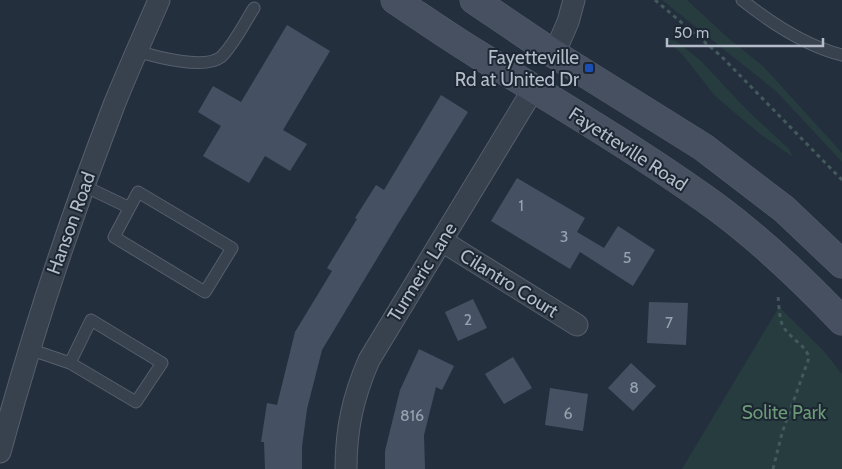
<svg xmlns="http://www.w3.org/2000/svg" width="842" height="469" font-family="Cabin,sans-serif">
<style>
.green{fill:#263c3f}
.building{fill:#455162}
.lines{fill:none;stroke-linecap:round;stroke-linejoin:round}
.service-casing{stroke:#565f6c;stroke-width:13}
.minor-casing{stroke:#565f6c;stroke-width:23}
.secondary-casing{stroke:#565f6c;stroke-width:29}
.path{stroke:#44595c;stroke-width:3;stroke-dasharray:4 4;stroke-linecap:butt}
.service{stroke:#38414e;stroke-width:11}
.minor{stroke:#38414e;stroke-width:21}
.secondary{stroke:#465061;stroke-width:28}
.transit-dot{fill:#1a4fb4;stroke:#1d2633;stroke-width:2}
.labels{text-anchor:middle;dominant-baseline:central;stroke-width:4;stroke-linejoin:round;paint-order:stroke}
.number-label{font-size:16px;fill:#98a1af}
.poi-label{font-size:19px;fill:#b4bcc9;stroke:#1d2633;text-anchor:end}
.street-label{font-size:19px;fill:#b4bcc9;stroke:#1d2633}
.park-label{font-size:19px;fill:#6b9a76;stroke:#1d2633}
</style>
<rect width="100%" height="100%" fill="#242f3e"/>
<!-- green -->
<path class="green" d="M662 0H687L727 37 764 67 842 153V162L777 92Z
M665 39 676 41 700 60 747 110 789 149 793 157 760 134 715 96 682 54Z
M779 307 823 350 842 374V469H682Z"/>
<!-- building -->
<path class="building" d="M287 25 330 51 283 130 307 144 290 171 265 156 249 183 203 156 221 126 198 112 213 86 241 102Z
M441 95 468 112 396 227 322 350 307 409 302 447V469H265L264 442H261L267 403 277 405 295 332 332 271 327 268 357 219 355 218 376 185 384 190Z
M517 178 585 218 577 232 604 248 618 226 655 250 633 286 580 252 570 269 491 221Z
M473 299 487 328 458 341 445 312Z
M649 302 688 303 686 345 647 343Z
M419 349 454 366 442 390 436 387 424 435 425 469H385V451L400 390Z
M513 357 532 388 504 404 485 374Z
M631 363 656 386 633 411 608 388Z
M550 388 588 394 583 431 545 425Z"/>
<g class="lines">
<defs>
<path id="service" d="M742 0C771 23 805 46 842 55
M137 51C156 57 205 70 221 57 233 46 245 22 254 8
M84 186 128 207
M138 192 232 248 205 292 114 237Z
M29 349 70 363 136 402 162 363 91 320 70 363"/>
<path id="minor" d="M554 54 568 22 574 0
M442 241 577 325
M0 452C32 334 70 219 114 105 128 70 144 35 159 0
M346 469C346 429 353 397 369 360L534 88"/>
<path id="secondary" d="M395 0C422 18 449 37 477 54 559 104 642 153 719 209 763 242 805 282 842 321
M474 0 554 54 703 147 784 209 842 264"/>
</defs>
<!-- service casing -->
<use href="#service" class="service-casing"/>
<!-- minor casing -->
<use href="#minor" class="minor-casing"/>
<!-- secondary casing -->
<use href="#secondary" class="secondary-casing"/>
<!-- path -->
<path class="path" d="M655 0 721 56 842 180
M773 469 782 433 809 358C806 344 788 338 782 324 779 316 779 305 778 296"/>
<!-- service -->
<use href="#service" class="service"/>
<!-- minor -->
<use href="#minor" class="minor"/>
<!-- secondary -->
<use href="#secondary" class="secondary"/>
</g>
<!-- markers -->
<rect class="transit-dot" x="584" y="63" width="10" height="10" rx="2.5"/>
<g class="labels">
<!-- number labels -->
<g class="number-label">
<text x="521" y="205">1</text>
<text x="564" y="236">3</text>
<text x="627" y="257">5</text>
<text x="468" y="319">2</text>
<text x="669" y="322">7</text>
<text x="634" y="387">8</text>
<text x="568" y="413">6</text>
<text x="412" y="415">816</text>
</g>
<!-- poi labels -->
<g class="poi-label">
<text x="579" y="57">Fayetteville<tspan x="579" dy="22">Rd at United Dr</tspan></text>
</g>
<!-- street labels -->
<g class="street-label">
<text transform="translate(628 149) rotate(33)">Fayetteville Road</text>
<text transform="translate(71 223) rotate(-70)">Hanson Road</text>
<text transform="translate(422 272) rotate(-58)">Turmeric Lane</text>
<text transform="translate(509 283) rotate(32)">Cilantro Court</text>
</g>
<!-- park labels -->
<g class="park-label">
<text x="784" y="412">Solite Park</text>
</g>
</g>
<!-- scale -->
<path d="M667 38v8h156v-8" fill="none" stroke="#b4bcc9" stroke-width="2.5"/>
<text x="674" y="38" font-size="15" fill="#b4bcc9" stroke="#1d2633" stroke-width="4" paint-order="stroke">50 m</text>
</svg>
